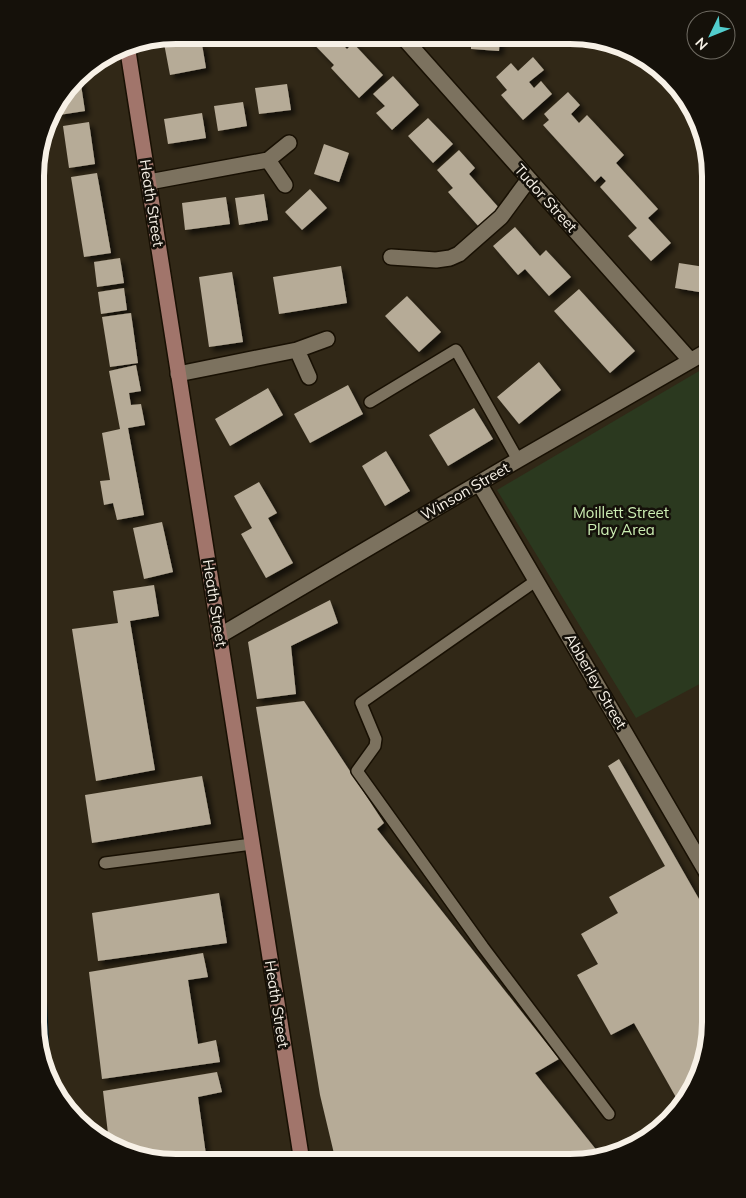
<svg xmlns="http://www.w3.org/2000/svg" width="746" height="1198" font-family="Mulish,sans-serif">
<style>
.green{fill:#2b391f}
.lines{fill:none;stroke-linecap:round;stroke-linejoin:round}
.stream{stroke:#031b22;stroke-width:6}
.building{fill:#b6ab97;filter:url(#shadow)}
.service-casing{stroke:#181003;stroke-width:14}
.minor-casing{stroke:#181003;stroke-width:18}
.secondary-casing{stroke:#181003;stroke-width:18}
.service{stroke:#7c725f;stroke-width:11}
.minor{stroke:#7c725f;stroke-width:15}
.secondary{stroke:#a1756b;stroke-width:15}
.labels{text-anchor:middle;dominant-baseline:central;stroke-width:5;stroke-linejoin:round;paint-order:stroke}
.street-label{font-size:15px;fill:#f7f1e7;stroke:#15110a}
.park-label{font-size:15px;fill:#cdeeb3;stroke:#15110a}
.rim{fill:none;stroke:#f7f1e7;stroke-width:6}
</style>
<defs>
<filter id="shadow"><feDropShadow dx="4.5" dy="4.5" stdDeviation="2.5" flood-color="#0009"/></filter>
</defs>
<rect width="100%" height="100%" fill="#312817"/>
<!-- green -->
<path class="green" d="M711 364V678L636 718 497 490Z"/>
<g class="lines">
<!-- stream -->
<path class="stream" d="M35 826 48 1080"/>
</g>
<!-- building -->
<path class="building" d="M175 35H190L192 45 202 44 206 68 170 75 163 38Z
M306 36H347L348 37 342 44 347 49 353 43 383 75 359 98 331 68 334 65Z
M471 37H500L499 51 471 49Z
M533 57 544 70 529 82 534 88 541 81 552 94 523 120 501 95 507 90 496 77 511 63 518 71Z
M393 76 419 105 392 130 376 113 385 106 373 94Z
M80 78 85 111 59 115 58 103 76 79Z
M287 84 291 110 259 114 255 88Z
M568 92 580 105 571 114 579 123 587 115 624 155 616 163 658 209 648 218 671 243 651 261 628 236 637 228 600 187 606 181 601 176 595 182 543 125 549 120 544 114Z
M243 102 247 126 218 131 214 106Z
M202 113 206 138 168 144 164 119Z
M428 118 453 144 433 163 408 136Z
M89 122 95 164 69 168 63 126Z
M324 144 349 153 339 182 314 174Z
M459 150 475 168 469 174 500 209 480 228 448 192 453 188 437 170Z
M97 173 111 253 84 257 71 177Z
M310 189 327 208 302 230 285 212Z
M264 194 268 220 239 225 235 198Z
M226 197 230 224 185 230 182 203Z
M515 227 540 256 546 250 571 277 549 296 525 269 518 275 493 246Z
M120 258 124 283 97 287 94 262Z
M679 263 711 268V294L675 288Z
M341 266 347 303 279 314 273 277Z
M232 272 243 342 209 347 199 277Z
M124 288 127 310 101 314 98 292Z
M579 289 635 351 610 373 554 311Z
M407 296 441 332 419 352 385 316Z
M131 313 138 363 110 367 102 317Z
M539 362 561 390 519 424 497 397Z
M136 365 141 391 129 393 131 405 141 404 145 425 128 428 144 515 117 520 113 503 104 505 100 481 110 480 102 433 120 429 109 371Z
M348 385 363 414 310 443 294 414Z
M268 388 283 415 230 446 215 419Z
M474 408 493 439 448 466 429 435Z
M386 451 410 491 385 506 362 466Z
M259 482 277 513 268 518 293 563 266 578 241 534 252 528 234 496Z
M162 522 173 572 144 579 133 528Z
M154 585 159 616 130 621 155 770 96 781 72 629 118 623 113 591Z
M330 600 338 623 291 646 296 694 257 699 248 642Z
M304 701 384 823 377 829 559 1059 535 1073 602 1157 571 1163 336 1162 320 1095 256 707Z
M619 759 711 920V1032L682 1108 634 1023 611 1035 577 975 598 964 581 934 618 913 609 897 665 866 608 766Z
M202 776 211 824 92 843 85 795Z
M219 893 227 943 98 961 92 913Z
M203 953 208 977 188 980 198 1044 216 1040 220 1062 102 1079 89 972Z
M217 1072 222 1092 198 1097 207 1162H157L109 1142 103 1091Z"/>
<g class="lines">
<defs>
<path id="service" d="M370 402 456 350 518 460
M537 580 361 703 376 739 375 746 357 771 483 947 609 1114
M105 863 252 844"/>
<path id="minor" d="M402 36 690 360
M268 160 285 185
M149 182 268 160 289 143
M391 257 436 260 450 258 459 254 501 217 529 179
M297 350 309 377
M178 374 297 350 327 339
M479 483 711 880
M219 636 518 460 711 349"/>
<path id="secondary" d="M127 45 302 1162"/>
</defs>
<!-- service casing -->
<use href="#service" class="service-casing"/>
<!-- minor casing -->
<use href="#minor" class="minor-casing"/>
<!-- secondary casing -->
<use href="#secondary" class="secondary-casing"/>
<!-- service -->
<use href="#service" class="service"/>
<!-- minor -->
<use href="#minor" class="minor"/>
<!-- secondary -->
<use href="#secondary" class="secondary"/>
</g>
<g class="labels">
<!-- street labels -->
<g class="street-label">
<text transform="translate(546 198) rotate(48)">Tudor Street</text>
<text transform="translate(152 203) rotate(81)">Heath Street</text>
<text transform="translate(465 491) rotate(-30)">Winson Street</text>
<text transform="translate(215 603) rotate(81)">Heath Street</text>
<text transform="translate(596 681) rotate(60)">Abberley Street</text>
<text transform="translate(277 1004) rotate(81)">Heath Street</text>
</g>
<!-- park labels -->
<g class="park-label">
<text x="621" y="512">Moillett Street<tspan x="621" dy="17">Play Area</tspan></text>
</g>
</g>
<!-- crop -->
<path d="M0 0H746V1198H0ZM176 44H570A132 132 0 0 1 702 176V1022A132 132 0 0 1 570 1154H176A132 132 0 0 1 44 1022V176A132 132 0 0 1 176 44Z" fill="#15110a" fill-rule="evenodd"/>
<path class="rim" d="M176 44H570A132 132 0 0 1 702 176V1022A132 132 0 0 1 570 1154H176A132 132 0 0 1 44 1022V176A132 132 0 0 1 176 44Z"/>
<!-- north arrow -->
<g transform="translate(711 35) rotate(227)"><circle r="24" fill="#15110a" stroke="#6f6b62"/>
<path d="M0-4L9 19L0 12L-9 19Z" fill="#52cdcd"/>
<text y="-8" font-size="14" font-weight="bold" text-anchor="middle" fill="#f7f1e7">N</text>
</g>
</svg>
